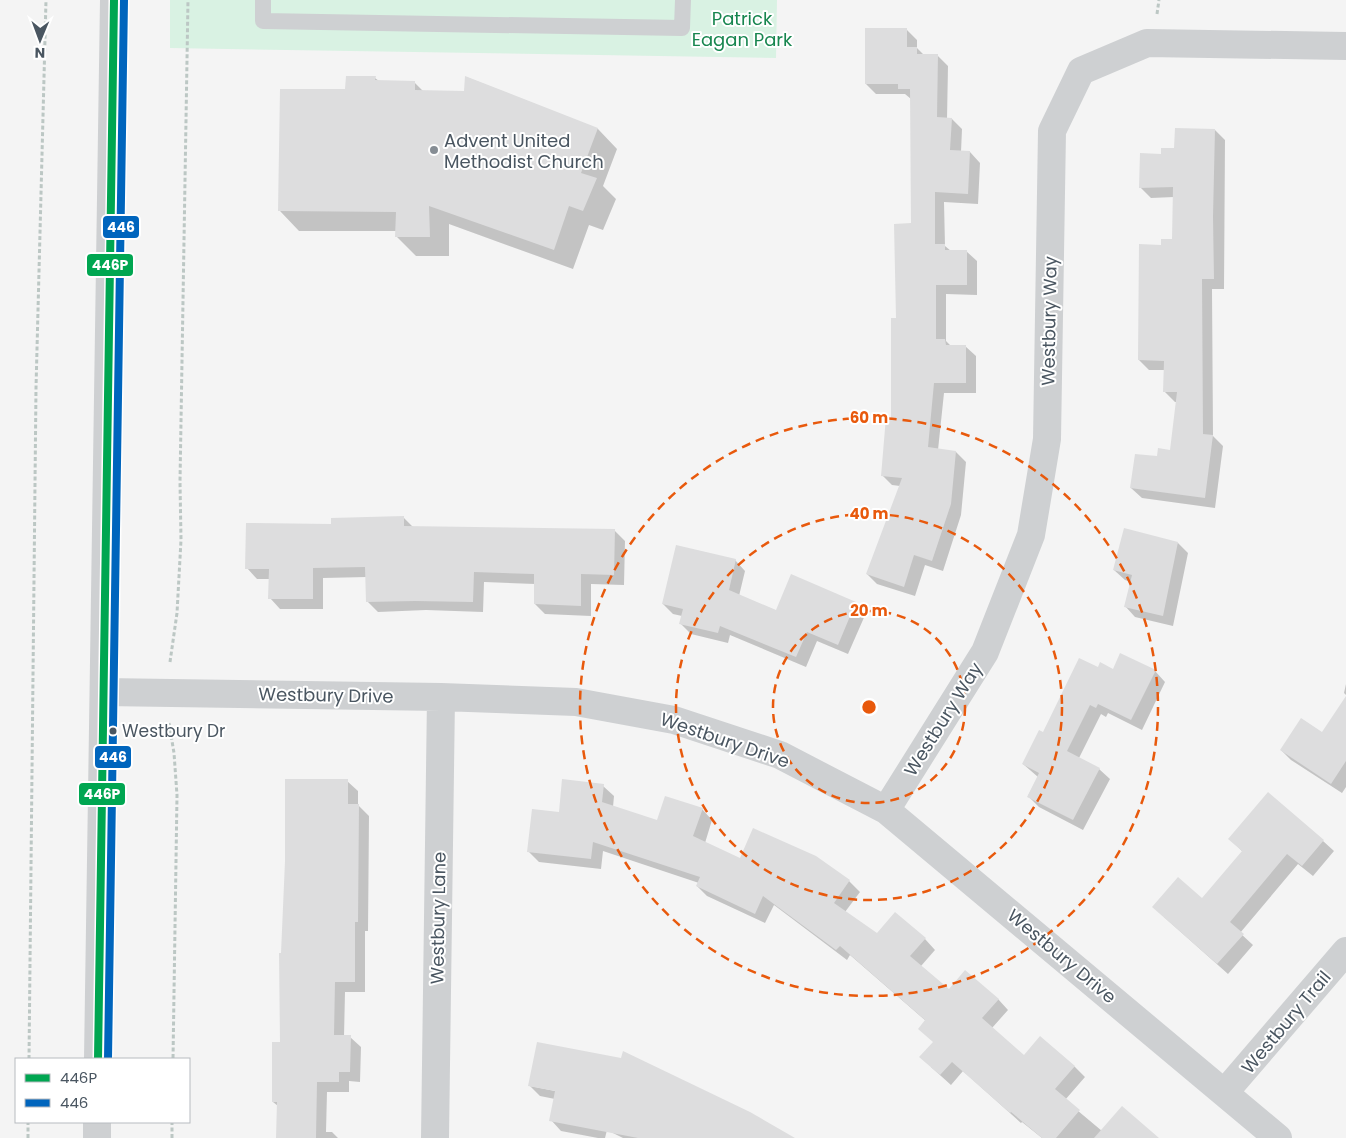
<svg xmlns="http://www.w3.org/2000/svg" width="1346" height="1138" font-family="Poppins,sans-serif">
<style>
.green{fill:#d9f2e3}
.shadow{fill:#0003}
.building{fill:#ddddde}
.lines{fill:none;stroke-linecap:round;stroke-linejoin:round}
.path{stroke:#bcc7c4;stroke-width:3;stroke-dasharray:4 2.5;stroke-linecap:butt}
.service{stroke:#ced0d2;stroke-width:16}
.minor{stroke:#ced0d2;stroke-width:28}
.tertiary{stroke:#ced0d2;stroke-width:28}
.bus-1-casing{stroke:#fff;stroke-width:11}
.bus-2-casing{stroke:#fff;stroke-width:11}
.bus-1{stroke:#00a651;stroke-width:8}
.bus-2{stroke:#0065bd;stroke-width:8}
.ring{fill:none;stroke:#e8590c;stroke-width:2.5;stroke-dasharray:9 6}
.poi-dot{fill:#868d94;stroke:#fff;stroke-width:2}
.bus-dot{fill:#4a5661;stroke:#fff;stroke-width:2}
.labels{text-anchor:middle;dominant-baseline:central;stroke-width:4;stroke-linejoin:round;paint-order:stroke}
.bus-label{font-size:17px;fill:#4a5661;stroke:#fff;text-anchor:start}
.park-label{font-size:18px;fill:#17864f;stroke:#fff}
.poi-label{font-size:18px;fill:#4a5661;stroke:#fff;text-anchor:start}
.street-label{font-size:18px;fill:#4a5661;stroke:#fff}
.centre{fill:#e8590c;stroke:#fff;stroke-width:2.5}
.ring-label{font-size:15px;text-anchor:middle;font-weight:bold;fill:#e8590c;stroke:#fff;stroke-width:4;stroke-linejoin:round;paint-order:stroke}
.line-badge{stroke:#fff;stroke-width:2}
.badge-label{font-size:14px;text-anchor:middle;font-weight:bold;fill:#fff}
</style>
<rect width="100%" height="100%" fill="#f4f4f4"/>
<!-- green -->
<path class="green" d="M170 0H777L776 58 170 48Z"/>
<!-- shadow -->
<path class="shadow" d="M907 30 917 40V48L924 55H937L948 66 947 119H952L962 129 961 152H970L980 163 978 204 944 202 945 246 951 251H966L977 261V295L946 294V341L951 346H965L976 356V393H944L938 450 956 452 966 462 961 515 943 571 925 565 915 596 877 584 867 574 900 486 892 485 882 475 892 419 897 320 912 224 911 99 905 94H876L866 84Z
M466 77 598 129 617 149 603 186 616 199 603 230 589 225 573 269 449 224V256H416L396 236 397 231H299L280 211 346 91 375 78 379 81 414 82 424 92 465 93Z
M1215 130 1225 140 1224 289H1212L1213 436 1223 446 1215 508 1142 498 1131 488 1158 458 1171 451 1177 402H1175L1164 391 1165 370H1149L1139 360 1162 246 1173 240 1174 197 1151 198 1140 187 1162 155Z
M404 518 413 527 614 530 625 541 624 585 591 584V616L545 614 535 604V584L484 582 483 612 426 610 378 612 367 601V577L323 578V609H280L270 598V579H257L247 568 332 525Z
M1178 543 1188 553 1173 626 1135 617 1125 606 1131 582 1125 580 1114 570Z
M735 560 745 571 739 596 777 611 792 576 856 603 866 613 848 654 817 641 806 667 730 635 728 643 691 634 681 624 682 616 673 614 663 604Z
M1099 669 1155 671 1165 682 1142 730 1108 713 1106 717 1101 714 1079 758 1099 769 1110 779 1083 830 1039 807 1028 796 1038 777 1023 764 1044 734Z
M1346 684V695L1344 693Z
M1346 731V787L1342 793 1291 760 1281 750 1322 733Z
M347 781 358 791V805L369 816 368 931H365V992H345L344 1037H350L361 1047 360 1082 349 1081V1092H327L326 1132H332L338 1138H277L278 1106 273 1102 281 1043Z
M603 786 614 796 613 807 658 822 702 809 712 820 705 843 740 859 815 857 849 881 860 892 845 912 877 934 925 939 935 950 921 966 950 991 998 999 1008 1010 992 1028 1025 1057 1040 1038 1075 1067 1085 1077 1065 1100 1102 1131 1157 1138H1042L1022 1122 1021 1123 963 1071 951 1085 931 1067 934 1042 926 1021 850 955 847 960 774 905 765 923 707 896 697 886 699 883 603 851 601 869 539 862 529 852 560 813Z
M1230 839 1323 841 1334 851 1313 876 1298 864 1240 933 1253 945 1228 974 1164 917 1202 899 1243 852Z
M530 1086 792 1138H623L607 1130 605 1138H598L561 1131 551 1120 555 1099 540 1096Z"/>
<!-- building -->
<path class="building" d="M865 28H907V47H917V54H938L937 117 952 118 950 150 970 151 968 194 935 192V244H945V250H967V285H936V339H945L946 345H966V383H934L928 447 956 451 951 504 932 561 914 555 904 587 866 574 902 478 881 476 886 417 891 418V318H896L894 224 911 223 910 89H898V84H865Z
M346 76H376L375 80 415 81V90L464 91 465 76 598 128 581 173 597 178 583 211 569 206 554 250 429 206 430 237H395L396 212 278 211 280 89H345Z
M1175 128 1215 129 1213 217 1214 279H1202L1203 434 1213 435 1205 498 1130 488 1135 454 1157 456 1158 448 1170 450 1177 392H1163L1164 361 1138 360 1139 244 1161 245V239H1172L1173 187 1139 188 1140 153 1161 154V148H1174Z
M404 516V526L615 529 614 575 581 574V606L534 604V574L474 572 473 602 415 601 366 602 365 567 313 568V599H268L269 569H245L246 523 331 524V518Z
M1124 528 1178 542 1163 616 1124 607 1132 575 1113 570Z
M676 545 736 559 729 590 776 610 791 574 856 602 838 645 807 632 796 657 720 626 718 633 679 624 683 609 662 604Z
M1120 653 1156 670 1131 720 1098 704 1096 708 1090 705 1067 751 1100 768 1073 820 1027 797 1039 773 1022 764 1039 730 1043 732 1079 658 1098 667 1100 662 1113 669Z
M1346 696V761L1331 784 1280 750 1301 718 1322 732Z
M285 779H348V804H359L358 922H355V982H335L334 1035H351L350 1072H339V1082H317L316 1138H276L277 1102H272V1042H280L279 953H281L285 861Z
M562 779 604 784 602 802 657 820 665 796 703 808 693 836 740 858 753 828 816 856 850 880 834 903 877 933 895 912 926 938 910 956 949 989 965 970 999 999 982 1018 1024 1055 1040 1036 1075 1066 1055 1089 1080 1110 1056 1138H1042L1011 1112 1010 1113 952 1062 940 1075 919 1057 933 1042 918 1029 925 1020 840 946 836 950 763 896 755 914 696 886 700 877 593 842 591 859 527 852 532 809 559 812Z
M1268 792 1324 840 1302 866 1287 854 1230 922 1244 934 1217 964 1152 907 1178 877 1202 898 1242 851 1228 839Z
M537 1042 621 1058 623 1051 750 1112 795 1138H638L549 1121 555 1091 528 1086Z
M1122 1106 1159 1138H1094Z"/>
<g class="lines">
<!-- path -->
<path class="path" d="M1157 14 1159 0
M170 662 177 613 181 540 180 482 188 0
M169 723 174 753 177 795 173 1059
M29 1059 36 388 46 0
M28 1138V1122
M172 1138V1122"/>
<!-- service -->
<path class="service" d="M263 0V21L682 28 683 0"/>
<!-- minor -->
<path class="minor" d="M104 692 441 697 576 702 674 720 780 755 886 810 1278 1138
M886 810 985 652 1031 535 1047 439 1052 131 1081 71 1147 43 1346 46
M1225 1092 1346 951
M435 1138 441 697"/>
<!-- tertiary -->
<path class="tertiary" d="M98 1059 114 0
M97 1138V1122"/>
<defs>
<path id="bus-1" d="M98 1059 114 0"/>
<path id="bus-2" d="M108 1059 124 0"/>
</defs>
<!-- bus-1 casing -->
<use href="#bus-1" class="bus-1-casing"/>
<!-- bus-2 casing -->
<use href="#bus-2" class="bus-2-casing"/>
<!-- bus-1 -->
<use href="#bus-1" class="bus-1"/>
<!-- bus-2 -->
<use href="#bus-2" class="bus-2"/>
</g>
<!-- distance rings -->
<g class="ring">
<circle cx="869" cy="707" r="96"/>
<circle cx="869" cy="707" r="193"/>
<circle cx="869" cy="707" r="289"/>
</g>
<!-- markers -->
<circle class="poi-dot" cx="434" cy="150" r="5"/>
<circle class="bus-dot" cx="113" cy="731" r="4.5"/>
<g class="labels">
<!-- bus labels -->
<g class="bus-label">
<text x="122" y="731">Westbury Dr</text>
</g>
<!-- park labels -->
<g class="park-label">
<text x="742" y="18">Patrick<tspan x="742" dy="21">Eagan Park</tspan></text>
</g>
<!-- poi labels -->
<g class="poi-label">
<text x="444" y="140">Advent United<tspan x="444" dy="21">Methodist Church</tspan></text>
</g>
<!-- street labels -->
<g class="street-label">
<text transform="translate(1049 321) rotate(-89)">Westbury Way</text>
<text transform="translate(326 695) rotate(1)">Westbury Drive</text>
<text transform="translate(943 719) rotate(-58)">Westbury Way</text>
<text transform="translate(725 740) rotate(19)">Westbury Drive</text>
<text transform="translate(438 918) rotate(-89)">Westbury Lane</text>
<text transform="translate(1062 956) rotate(40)">Westbury Drive</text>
<text transform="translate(1286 1022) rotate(-50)">Westbury Trail</text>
</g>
</g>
<circle cx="869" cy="707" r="8" class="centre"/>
<g class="ring-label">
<text x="869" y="423">60 m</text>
<text x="869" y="519">40 m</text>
<text x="869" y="616">20 m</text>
</g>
<g class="line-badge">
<rect x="102" y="215" width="38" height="24" rx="5" fill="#0065bd"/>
<rect x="86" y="253" width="48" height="24" rx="5" fill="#00a651"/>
<rect x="94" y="745" width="38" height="24" rx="5" fill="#0065bd"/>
<rect x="78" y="782" width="48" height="24" rx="5" fill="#00a651"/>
</g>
<g class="badge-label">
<text x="121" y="232">446</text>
<text x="110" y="270">446P</text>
<text x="113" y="762">446</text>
<text x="102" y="799">446P</text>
</g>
<!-- legend -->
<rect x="15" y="1058" width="175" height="65" fill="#ffffff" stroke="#b7bbc0"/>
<rect x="25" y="1074" width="25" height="8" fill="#00a651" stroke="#b7bbc0"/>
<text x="60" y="1083" font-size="15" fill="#4a5661">446P</text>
<rect x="25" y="1099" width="25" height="8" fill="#0065bd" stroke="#b7bbc0"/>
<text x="60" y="1108" font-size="15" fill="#4a5661">446</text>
<!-- north arrow -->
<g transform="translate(40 40) rotate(181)" stroke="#ffffff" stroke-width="4" paint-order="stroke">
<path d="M0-4L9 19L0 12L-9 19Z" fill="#4a5661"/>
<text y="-8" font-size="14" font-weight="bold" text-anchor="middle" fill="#4a5661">N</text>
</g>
</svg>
